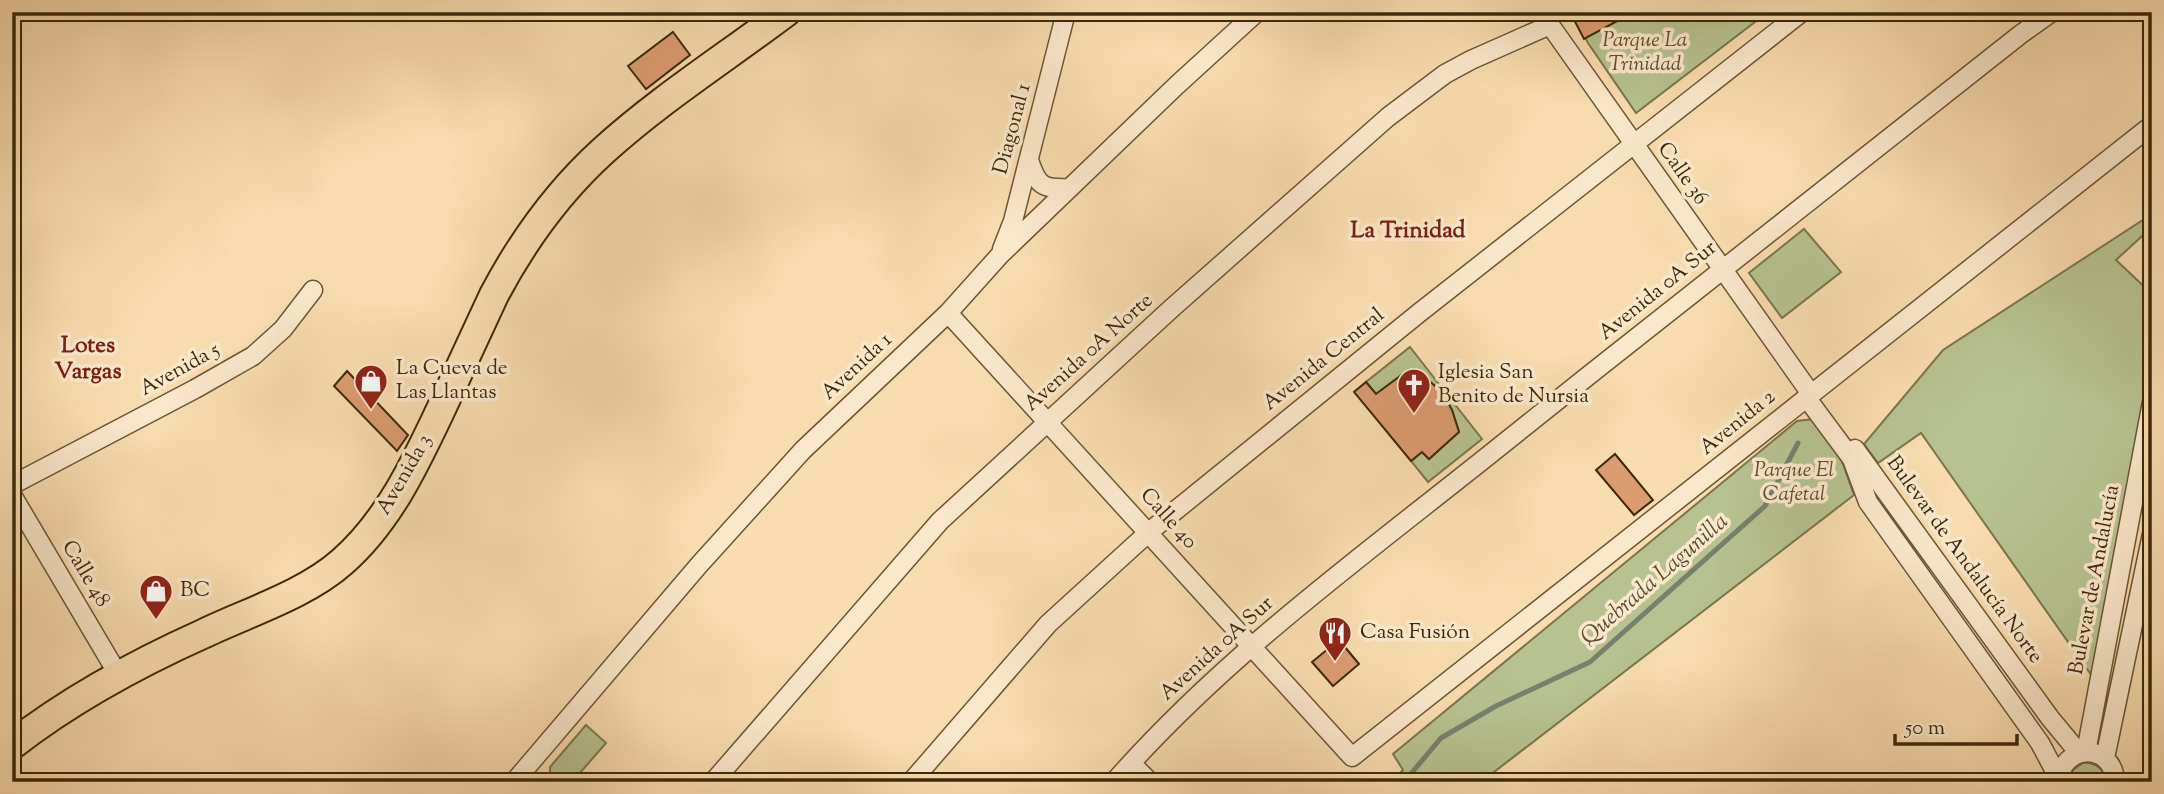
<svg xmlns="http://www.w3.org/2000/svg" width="2164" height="794" font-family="'Sorts Mill Goudy',serif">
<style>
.green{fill:#b7c290;stroke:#7a764c;stroke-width:2}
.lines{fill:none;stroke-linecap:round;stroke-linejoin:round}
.stream{stroke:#77816c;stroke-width:5}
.building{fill:#dc9c72;stroke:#3d2908;stroke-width:2}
.minor-casing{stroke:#6c5632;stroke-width:21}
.primary-casing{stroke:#3d2908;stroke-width:32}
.minor{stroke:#fbe8cb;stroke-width:18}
.primary{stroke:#f9dcaf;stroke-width:28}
.labels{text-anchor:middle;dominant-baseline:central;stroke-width:7;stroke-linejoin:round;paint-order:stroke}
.park-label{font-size:21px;font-style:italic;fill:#5c4f2a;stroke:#fbe8cb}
.street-label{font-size:21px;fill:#3d2908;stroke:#fbe8cb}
.poi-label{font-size:21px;fill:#3d2908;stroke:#fbe8cb;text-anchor:start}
.neighbourhood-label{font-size:23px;font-weight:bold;fill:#7a1f14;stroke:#fbe8cb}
.water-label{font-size:23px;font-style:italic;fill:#554e32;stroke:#fbe8cb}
</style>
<rect width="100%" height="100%" fill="#f9dcaf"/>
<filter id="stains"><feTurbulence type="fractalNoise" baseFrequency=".00286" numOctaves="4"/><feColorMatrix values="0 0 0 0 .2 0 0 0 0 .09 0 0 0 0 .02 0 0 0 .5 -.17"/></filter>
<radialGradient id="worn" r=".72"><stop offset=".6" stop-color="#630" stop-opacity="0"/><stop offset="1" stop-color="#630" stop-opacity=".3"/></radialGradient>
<!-- green -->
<path class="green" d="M1572 12H1768L1636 113 1588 43Z
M2152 214V227L2116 260 2152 294V359L2092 676 1921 433 1878 463 1864 444 1943 350Z
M1804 229 1841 272 1782 318 1749 273Z
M1410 347 1482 439 1428 482 1411 461 1422 452 1429 459 1459 432C1450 399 1440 383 1407 371L1376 394 1366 382Z
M1813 419 1840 456 1854 495 1481 782H1390L1403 770 1393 754 1797 421Z
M586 725 606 743 572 782H558L550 775V767Z
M2083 763C2097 762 2104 769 2107 782H2069L2073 770Z"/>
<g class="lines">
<!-- stream -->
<path class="stream" d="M1404 782 1441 738 1496 706 1590 662 1765 506 1798 443"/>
</g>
<!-- building -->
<path class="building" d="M1570 12H1634L1584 39Z
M673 32 690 55 646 89 628 66Z
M347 371 408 435 397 451 334 386Z
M1407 371 1427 379 1442 392 1452 410 1459 432 1429 459 1422 452 1411 461 1354 392 1366 382 1376 394Z
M1615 454 1653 500 1634 515 1596 470Z
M1339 640 1359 664 1333 686 1312 662Z"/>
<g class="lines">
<defs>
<path id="minor" d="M1545 12 1550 25 1811 394
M1029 160C1038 187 1043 189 1070 188
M1002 249 1013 221 1066 12
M948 313 1352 757 2152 125
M1806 397 1852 459 1868 502 2040 743 2059 779
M1855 449 2050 718 2079 753
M12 485 195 389 253 356 283 329 313 290
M12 495 119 676
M2086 752 2152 402
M2105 758 2152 534
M1131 763 1150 782
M514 782 699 565 803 450 948 313 1000 255 1177 85 1257 12
M713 782 940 521 1172 308 1388 117 1445 74 1471 60 1550 25
M911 782 1048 624 1149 532 1419 313 1802 12
M1114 782C1221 660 1352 564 1479 463 1659 319 1840 176 2021 34L2052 12
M2059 782C2061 743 2114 742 2115 782"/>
<path id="primary" d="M12 745C71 699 138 663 205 633 249 612 306 594 342 562 389 521 416 462 442 407 459 370 477 332 494 295 522 242 558 192 603 151 659 100 725 58 786 12"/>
</defs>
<!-- minor casing -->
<use href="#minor" class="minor-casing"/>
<!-- primary casing -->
<use href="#primary" class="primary-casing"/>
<!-- minor -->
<use href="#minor" class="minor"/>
<!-- primary -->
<use href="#primary" class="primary"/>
</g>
<!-- icons -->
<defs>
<symbol id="shop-pin" viewBox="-11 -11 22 30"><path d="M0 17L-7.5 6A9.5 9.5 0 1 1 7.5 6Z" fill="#8f2418" stroke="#fbe8cb"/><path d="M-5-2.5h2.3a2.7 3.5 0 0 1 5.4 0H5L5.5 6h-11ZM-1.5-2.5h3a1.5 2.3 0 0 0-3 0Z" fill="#fff"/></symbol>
<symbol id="church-pin" viewBox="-11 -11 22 30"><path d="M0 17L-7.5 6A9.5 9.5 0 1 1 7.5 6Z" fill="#8f2418" stroke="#fbe8cb"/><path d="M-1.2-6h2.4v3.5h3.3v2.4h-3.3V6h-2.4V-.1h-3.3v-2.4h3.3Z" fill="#fff"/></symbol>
<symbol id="restaurant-pin" viewBox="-11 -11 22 30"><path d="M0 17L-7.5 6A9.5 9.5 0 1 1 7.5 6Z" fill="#8f2418" stroke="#fbe8cb"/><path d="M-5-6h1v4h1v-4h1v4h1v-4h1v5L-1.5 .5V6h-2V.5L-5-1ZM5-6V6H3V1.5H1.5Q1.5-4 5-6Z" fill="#fff"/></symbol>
</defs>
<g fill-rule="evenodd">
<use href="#shop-pin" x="352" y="362" width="38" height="52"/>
<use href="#church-pin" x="1395" y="366" width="38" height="52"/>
<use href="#shop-pin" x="137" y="572" width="38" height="52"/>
<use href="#restaurant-pin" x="1316" y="614" width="38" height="52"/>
</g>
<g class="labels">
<!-- park labels -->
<g class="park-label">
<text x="1645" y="41">Parque La<tspan x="1645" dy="24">Trinidad</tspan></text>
<text x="1794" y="471">Parque El<tspan x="1794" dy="24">Cafetal</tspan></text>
</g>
<!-- street labels -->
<g class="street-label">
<text transform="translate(1013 129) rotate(-75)">Diagonal 1</text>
<text transform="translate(1682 174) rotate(55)">Calle 36</text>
<text transform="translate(1658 291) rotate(-39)">Avenida 0A Sur</text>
<text transform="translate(1089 353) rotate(-42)">Avenida 0A Norte</text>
<text transform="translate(1324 360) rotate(-39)">Avenida Central</text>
<text transform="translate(857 367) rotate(-43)">Avenida 1</text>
<text transform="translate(180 370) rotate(-29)">Avenida 5</text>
<text transform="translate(1738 423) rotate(-39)">Avenida 2</text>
<text transform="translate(405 475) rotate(-60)">Avenida 3</text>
<text transform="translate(1168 519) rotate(48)">Calle 40</text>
<text transform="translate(1964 560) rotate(54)">Bulevar de Andalucía Norte</text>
<text transform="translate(85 574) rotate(59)">Calle 48</text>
<text transform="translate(2095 580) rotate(-79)">Bulevar de Andalucía</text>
<text transform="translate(1217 649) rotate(-42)">Avenida 0A Sur</text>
</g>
<!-- poi labels -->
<g class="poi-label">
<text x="396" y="369">La Cueva de<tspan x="396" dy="24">Las Llantas</tspan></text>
<text x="1438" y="373">Iglesia San<tspan x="1438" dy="24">Benito de Nursia</tspan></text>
<text x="180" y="591">BC</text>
<text x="1360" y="633">Casa Fusión</text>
</g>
<!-- neighbourhood labels -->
<g class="neighbourhood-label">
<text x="1408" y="231">La Trinidad</text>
<text x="88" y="346">Lotes<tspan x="88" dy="26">Vargas</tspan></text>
</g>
<!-- water labels -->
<g class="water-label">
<text transform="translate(1655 580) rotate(-41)">Quebrada Lagunilla</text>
</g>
</g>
<!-- margin -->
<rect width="2164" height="794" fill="none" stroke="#f9dcaf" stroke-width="42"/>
<rect x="14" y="14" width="2136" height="766" fill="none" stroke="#3d2908" stroke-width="3.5"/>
<rect x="21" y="21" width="2122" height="752" fill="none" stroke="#3d2908" stroke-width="2"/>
<!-- scale -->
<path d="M1895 734v10h122v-10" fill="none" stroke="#3d2908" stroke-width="3.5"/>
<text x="1905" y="734" font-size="21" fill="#3d2908" stroke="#fbe8cb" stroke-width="5" paint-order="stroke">50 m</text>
<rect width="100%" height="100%" filter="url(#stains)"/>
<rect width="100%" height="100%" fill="url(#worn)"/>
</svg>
